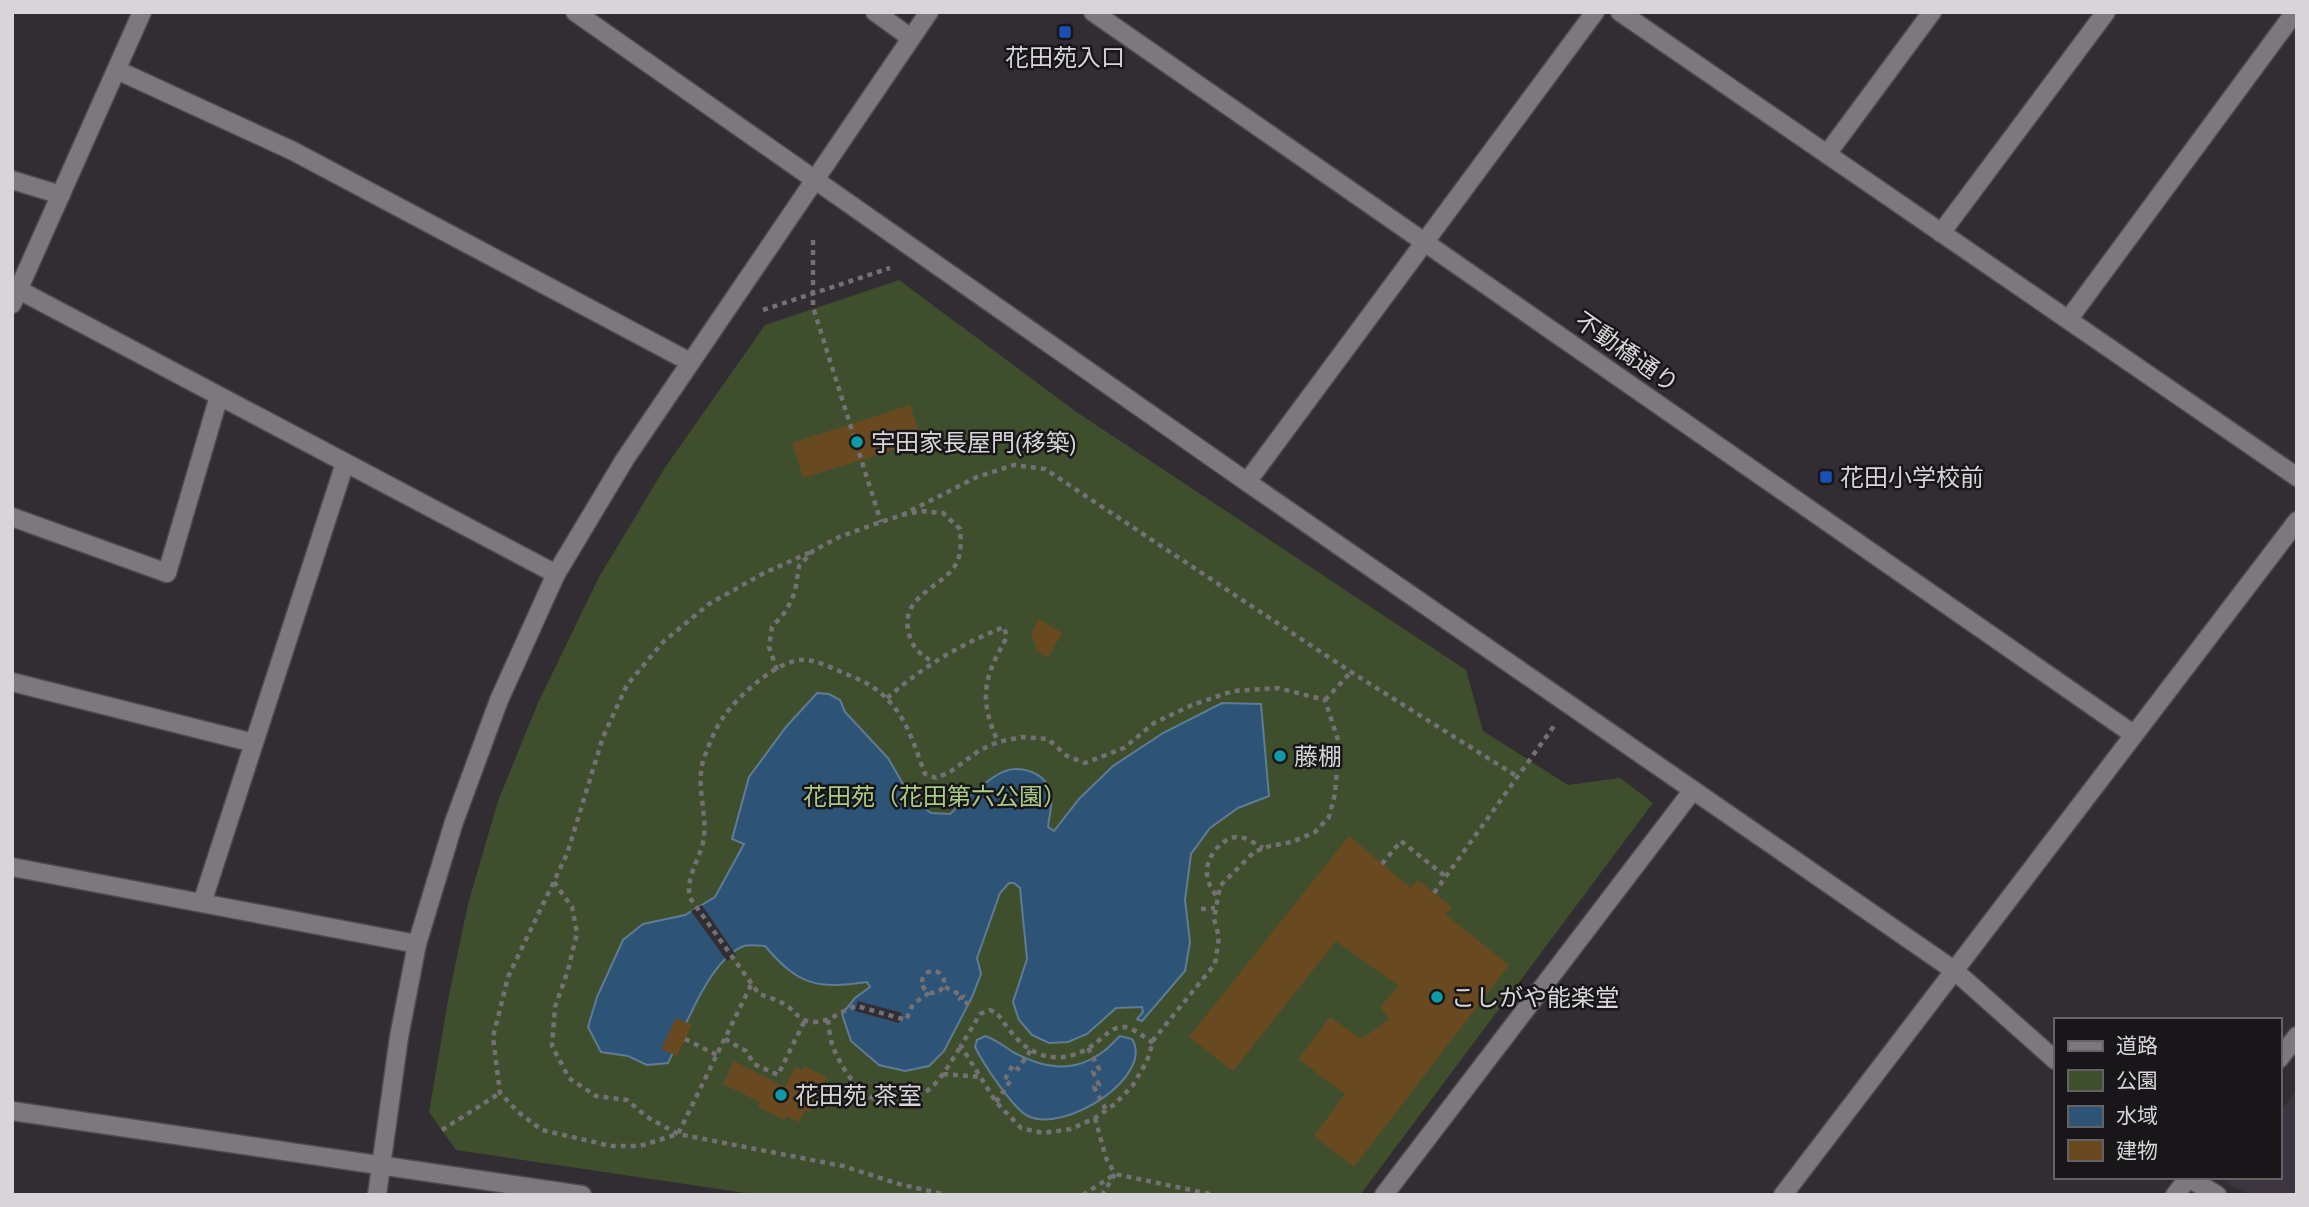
<svg xmlns="http://www.w3.org/2000/svg" width="2309" height="1207" font-family="'PT Sans','Noto Sans JP',sans-serif">
<style>
.built{fill:#3c343e}
.green{fill:#3f4f2d}
.water{fill:#2d5476;stroke:#607b93;stroke-width:2}
.pier{fill:#312d32}
.building{fill:#694a20}
.lines{fill:none;stroke-linecap:round;stroke-linejoin:round}
.street-casing{stroke:#4e4b4e;stroke-width:21}
.secondary-casing{stroke:#4e4b4e;stroke-width:21}
.path{stroke:#747175;stroke-width:4.5;stroke-dasharray:5 5;stroke-linecap:butt}
.street{stroke:#7c787d;stroke-width:18}
.secondary{stroke:#7c787d;stroke-width:18}
.transit-dot{fill:#1a4fb4;stroke:#181618;stroke-width:2.5}
.culture-dot{fill:#0f9aa8;stroke:#181618;stroke-width:2.5}
.labels{text-anchor:middle;dominant-baseline:central;stroke-width:5;stroke-linejoin:round;paint-order:stroke}
.poi-label{font-size:24px;fill:#d7d5d8;stroke:#181618;text-anchor:start}
.street-label{font-size:24px;fill:#d7d5d8;stroke:#181618}
.park-label{font-size:24px;fill:#abcc85;stroke:#181618}
</style>
<rect width="100%" height="100%" fill="#312d32"/>
<!-- built -->
<path class="built" d="M2297 1090V1195H2249L2226 1182 2230 1177H2279V1113Z"/>
<!-- green -->
<path class="green" d="M899 280 1075 411 1466 670 1483 731 1568 785 1620 778 1653 803 1360 1195H759L456 1150 429 1112 449 995 468 904 498 801 538 703 599 577 664 469 765 325Z"/>
<!-- water -->
<path class="water" d="M817 693 829 694 840 700 845 712 888 758 911 798 931 813 950 814C964 801 980 785 997 775 1016 763 1045 770 1051 794 1053 803 1049 817 1048 827L1054 831 1079 799 1113 766 1163 733 1222 703 1261 704 1269 796 1238 808 1210 828 1191 854 1185 900 1190 942 1185 971 1142 1021 1137 1019 1143 1012 1142 1007 1116 1008 1087 1034 1068 1042 1049 1043 1032 1035 1019 1020 1013 1002 1027 959 1020 888 1014 883H1009L1000 893 977 958 981 974 972 997 944 1051 929 1066 905 1071 879 1065 851 1041 842 1014 855 998 870 987 867 982C817 989 799 986 765 946 759 946 749 944 744 946 709 959 684 1030 668 1063L647 1065 628 1056 601 1052 588 1027 597 997 623 940 643 924 685 915 715 897 744 844 732 839 749 777 786 727Z
M985 1036C995 1039 1004 1046 1013 1052 1044 1069 1074 1074 1104 1051 1110 1047 1114 1041 1120 1036L1132 1039C1155 1076 1065 1134 1028 1116 1013 1109 983 1063 975 1047L977 1040Z"/>
<!-- pier -->
<path class="pier" d="M702 905 736 955 727 961 691 911Z
M858 1001 902 1013 899 1023 855 1011Z"/>
<!-- building -->
<path class="building" d="M910 405 922 441 803 478 792 443Z
M1039 619 1062 633 1048 658 1037 651 1031 633Z
M1349 836 1411 888 1418 880 1434 893 1452 907 1445 914 1509 965 1354 1167 1314 1136 1345 1094 1298 1059 1330 1017 1361 1039 1390 1019 1380 1007 1399 986 1336 941 1233 1071 1189 1037Z
M676 1018 692 1025 677 1056 661 1049Z
M734 1061 785 1087 795 1067 802 1070 804 1066 827 1077 810 1112 805 1110 799 1122 787 1116 785 1120 758 1107 760 1102 723 1084Z"/>
<g class="lines">
<defs>
<path id="street" d="M575 12 1247 482 1955 971 2055 1060
M875 12 911 38
M1620 12 2297 477
M117 70 293 151 690 362
M1827 154 1932 12
M12 180 61 195
M1941 233 2106 12
M19 290 556 574
M12 304 142 12
M2068 320 2295 12
M1247 482 1595 12
M12 517 167 573 219 396
M12 682 254 743
M12 867 417 944
M202 903 345 463
M2279 1059 2297 1036
M12 1111 582 1195
M2187 1177 2217 1195
M1384 1195 1693 790
M2175 1195 2189 1177"/>
<path id="secondary" d="M1093 12 2133 734
M377 1195 399 1037 417 944 454 822 499 700 556 574 625 459 929 12
M1783 1195C1955 971 2124 745 2297 521"/>
</defs>
<!-- street casing -->
<use href="#street" class="street-casing"/>
<!-- secondary casing -->
<use href="#secondary" class="secondary-casing"/>
<!-- path -->
<path class="path" d="M813 240V307L881 522
M763 310 890 268
M902 515 977 477 1014 465 1045 469 1351 672 1518 777
M777 670 769 647 772 627 786 611 795 592 799 566 813 551 839 537 881 522 902 515 922 511 943 513 960 529C961 544 962 559 951 571 933 591 900 599 909 634 913 649 921 655 933 662
M887 698C924 666 959 645 1004 627L1007 637C984 677 978 698 998 742
M1325 700 1351 672
M1382 864 1401 841 1445 876
M554 882 572 907 577 933 568 970 555 1007 552 1046 569 1078 596 1096 627 1100 647 1117 678 1134 843 1166 899 1184 947 1195
M1434 893 1554 726
M1216 895C1203 879 1204 861 1219 846 1224 841 1230 837 1238 837 1247 837 1255 844 1263 848
M1201 909 1215 908
M922 982a11 11 0 1 1 22 0a11 11 0 1 1-22 0Z
M751 985 678 1134 640 1146H611L542 1130 518 1112 500 1093 493 1037 508 977 567 854 603 737 627 685 663 642 709 604 764 573 813 551
M945 987 963 996 960 999 972 1006
M929 993 913 1004 906 1020 857 1006C842 1009 832 1022 814 1022 800 1022 796 1012 786 1005 778 1000 768 997 759 994L690 898C685 877 701 858 704 837 707 810 695 785 704 758 709 745 714 731 722 719 736 698 779 657 806 660 819 661 834 669 846 674 861 680 876 687 887 699 908 720 915 748 925 774L936 778 950 772 980 750 998 742 1022 737 1048 739 1067 756 1085 763 1124 748 1154 723 1192 705 1233 691 1278 688 1325 700
M828 1020C829 1028 830 1039 833 1047 849 1085 880 1122 924 1093 940 1083 951 1061 961 1046
M685 1039 717 1055
M725 1039 746 1051 754 1064 778 1075 805 1020
M1153 1043C1144 1037 1135 1029 1125 1027 1113 1026 1106 1035 1097 1042 1085 1052 1068 1059 1052 1057 1033 1055 1019 1043 1008 1028 1001 1020 1000 1014 990 1010L980 1014 961 1046 996 1102 1021 1128 1043 1133 1071 1129 1095 1118 1115 1104 1133 1085 1147 1061 1154 1039 1215 964 1219 937 1214 919 1220 886 1254 852 1270 846 1292 842 1315 832 1329 817 1335 794 1339 743 1325 700
M1088 1048 1099 1069 1093 1072 1099 1085 1094 1087 1106 1110
M943 1074 981 1077
M996 1102 1011 1080 1006 1077 1013 1065 1018 1069 1031 1050
M1095 1118 1106 1158 1115 1174 1102 1195
M442 1130 500 1093
M1083 1195 1115 1174 1210 1194"/>
<!-- street -->
<use href="#street" class="street"/>
<!-- secondary -->
<use href="#secondary" class="secondary"/>
</g>
<!-- markers -->
<g class="transit-dot">
<rect x="1058" y="25" width="14" height="14" rx="3.5"/>
<rect x="1819" y="470" width="14" height="14" rx="3.5"/>
</g>
<g class="culture-dot">
<circle cx="857" cy="442" r="7"/>
<circle cx="1280" cy="756" r="7"/>
<circle cx="1437" cy="997" r="7"/>
<circle cx="781" cy="1095" r="7"/>
</g>
<g class="labels">
<!-- poi labels -->
<g class="poi-label">
<text x="1065" y="57" text-anchor="middle">花田苑入口</text>
<text x="871" y="442">宇田家長屋門(移築)</text>
<text x="1840" y="477">花田小学校前</text>
<text x="1294" y="756">藤棚</text>
<text x="1451" y="997">こしがや能楽堂</text>
<text x="795" y="1095">花田苑 茶室</text>
</g>
<!-- street labels -->
<g class="street-label">
<text transform="translate(1627 352) rotate(35)">不動橋通り</text>
</g>
<!-- park labels -->
<g class="park-label">
<text x="935" y="796">花田苑（花田第六公園）</text>
</g>
</g>
<!-- border -->
<rect width="2309" height="1207" fill="none" stroke="#d7d5d8" stroke-width="28"/>
<!-- legend -->
<rect x="2054" y="1018" width="228" height="161" fill="#181618" stroke="#646265" stroke-width="2"/>
<rect x="2068" y="1041" width="35" height="10" fill="#7c787d" stroke="#646265" stroke-width="2"/>
<text x="2116" y="1053" font-size="21" fill="#d7d5d8">道路</text>
<rect x="2068" y="1070" width="35" height="21" fill="#3f4f2d" stroke="#646265" stroke-width="2"/>
<text x="2116" y="1088" font-size="21" fill="#d7d5d8">公園</text>
<rect x="2068" y="1106" width="35" height="21" fill="#2d5476" stroke="#646265" stroke-width="2"/>
<text x="2116" y="1123" font-size="21" fill="#d7d5d8">水域</text>
<rect x="2068" y="1140" width="35" height="21" fill="#694a20" stroke="#646265" stroke-width="2"/>
<text x="2116" y="1158" font-size="21" fill="#d7d5d8">建物</text>
</svg>
